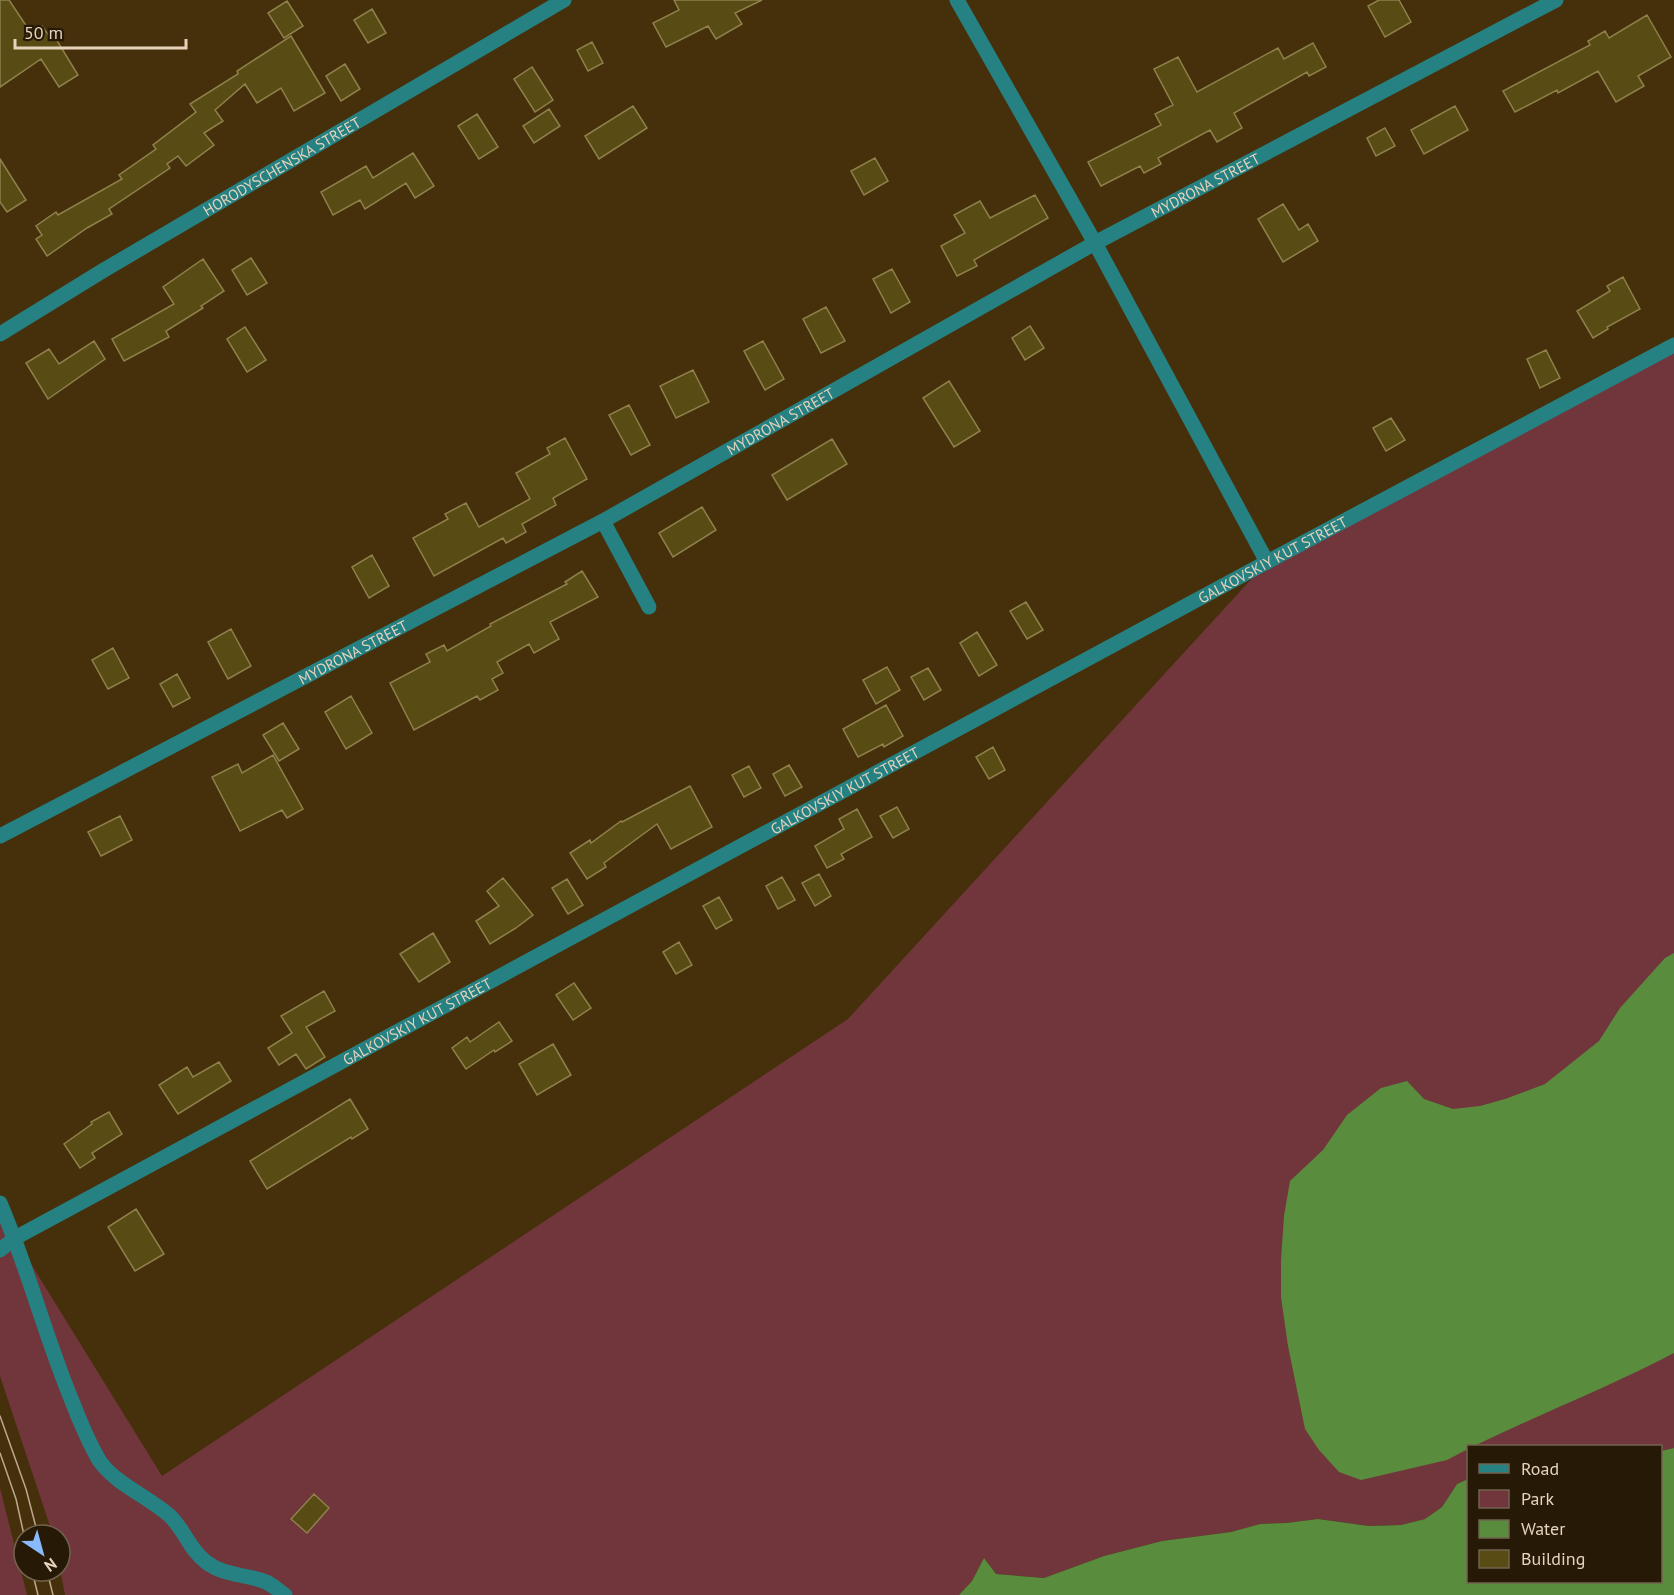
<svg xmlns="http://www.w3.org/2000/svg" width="1674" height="1595" font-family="'PT Sans',sans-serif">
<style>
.green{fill:#70363c}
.water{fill:#5a8c3d}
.building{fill:#584b14;stroke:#8e814b;stroke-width:1.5}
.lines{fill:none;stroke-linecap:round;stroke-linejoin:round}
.minor{stroke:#268182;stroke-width:15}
.tram{stroke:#bca98e;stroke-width:1.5}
.labels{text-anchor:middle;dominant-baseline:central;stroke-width:5;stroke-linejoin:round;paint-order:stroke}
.street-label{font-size:15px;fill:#e5d3bc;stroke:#261906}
</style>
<rect width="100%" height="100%" fill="#46300b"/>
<!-- green -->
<path class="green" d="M1674 345V1448L1661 1451 1660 1446H1468V1479L1457 1484 1442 1507 1425 1519 1401 1525 1369 1526 1318 1519 1286 1523 1260 1524 1231 1532 1162 1541 1104 1556 1044 1578 996 1574 984 1558 972 1581 959 1595H65L60 1569V1535H53L0 1376V1203L15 1238 162 1476 848 1019 1267 562Z
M0 1488 27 1595H0Z"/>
<!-- water -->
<path class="water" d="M1674 953V1353C1609 1387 1540 1414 1474 1446H1468V1449L1447 1460 1361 1480 1339 1472 1319 1450 1305 1429 1288 1346 1281 1297V1260L1284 1216 1290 1181 1323 1150 1347 1115 1381 1088 1407 1081 1424 1099 1453 1109 1480 1106 1505 1099 1545 1084 1599 1041 1620 1008 1665 958Z
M1674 1448V1595H959L972 1581 984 1558 996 1574 1044 1578 1104 1556 1162 1541 1231 1532 1260 1524 1286 1523 1318 1519 1369 1526 1401 1525 1425 1519 1442 1507 1457 1484 1468 1479V1582H1660L1661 1451Z"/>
<!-- building -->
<path class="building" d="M0 0H9L31 33 42 26 50 37 53 34 78 75 59 87 41 59 0 87Z
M674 0H762L735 13 742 24 716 39 708 26 666 47 653 23 679 10Z
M1379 0H1399L1411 22 1385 37 1368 6Z
M287 1 303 26 284 38 268 13Z
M372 9 386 33 368 43 354 20Z
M1647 15 1671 57 1638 76 1644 86 1616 102 1598 71 1558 93 1557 90 1515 112 1503 91 1590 45 1588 41 1605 31 1609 38Z
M291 36 325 93 294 111 281 88 257 103 245 84 215 110 223 121 204 133 214 145 186 166 178 156 167 164 170 168 109 209 112 214 87 228 47 256 36 239 42 235 36 226 56 212 58 215 122 179 119 175 156 149 153 145 196 112 190 104 238 74 237 71Z
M592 42 603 63 588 71 577 50Z
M1313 43 1326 67 1309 76 1307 72 1234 113 1242 128 1217 142 1210 130 1158 158 1161 164 1144 173 1140 166 1101 186 1088 162 1161 125 1155 114 1173 105 1154 69 1178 57 1197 92 1278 48 1284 59Z
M345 64 360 89 341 101 326 76Z
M532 67 553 100 535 112 514 79Z
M633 106 647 128 599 159 585 136Z
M1455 106 1468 130 1424 154 1411 130Z
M549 109 560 126 534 143 523 126Z
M477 114 498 147 479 159 458 126Z
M1385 128 1395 146 1376 156 1367 138Z
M413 153 434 186 415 198 406 183 365 209 360 200 333 215 321 192 366 166 373 178Z
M875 158 888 181 864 195 851 171Z
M0 159 26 200 7 212 0 202Z
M1035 195 1048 218 974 260 977 266 957 276 941 246 965 233 954 215 980 201 990 218Z
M1283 204 1299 230 1308 224 1318 241 1283 262 1258 219Z
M251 258 267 283 247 295 232 270Z
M203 259 224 291 201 306 203 308 166 331 169 337 124 361 112 339 174 304 163 287Z
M892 269 910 302 891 313 873 279Z
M1623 277 1640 309 1607 327 1608 329 1593 338 1577 311 1610 291 1607 286Z
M826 307 845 341 821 353 803 319Z
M1030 326 1044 348 1025 360 1012 338Z
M245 327 266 360 247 372 227 339Z
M94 341 105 359 48 399 26 363 49 349 59 364Z
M763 341 784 379 765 390 744 351Z
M1546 350 1560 378 1540 388 1527 359Z
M693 370 709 402 676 418 660 386Z
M949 381 980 431 954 447 923 398Z
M629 405 650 445 631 455 609 415Z
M1391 418 1405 440 1386 451 1373 428Z
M565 438 587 479 553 498 556 505 522 524 526 532 506 543 503 538 434 576 413 538 448 519 445 514 466 503 479 527 530 499 516 473 550 454 547 448Z
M832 439 847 464 787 500 772 475Z
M702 507 716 530 673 557 659 533Z
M372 555 389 586 369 598 352 567Z
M582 571 598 597 550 622 559 639 534 653 529 644 497 662 503 673 492 679 498 690 480 700 477 696 414 730 390 683 430 662 426 654 444 645 447 651 491 626 490 624 567 584 565 582Z
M1026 602 1043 630 1027 639 1010 611Z
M231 629 251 666 228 679 208 642Z
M977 632 997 665 979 676 960 643Z
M113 648 129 678 108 689 92 660Z
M887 667 900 690 876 704 863 680Z
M928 668 941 690 924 700 911 677Z
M177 674 190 698 173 707 160 684Z
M351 696 372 733 346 749 325 712Z
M886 705 903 736 884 747 883 744 858 757 843 729Z
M283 723 299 749 279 761 263 735Z
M993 747 1005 770 989 779 976 757Z
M273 755 303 809 287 818 282 810 240 831 212 777 238 764 242 773Z
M789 765 802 787 785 796 773 774Z
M749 766 761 788 744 797 732 775Z
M690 786 712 827 671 849 657 824 604 863 606 867 587 879 570 853 590 840 591 843 621 821 622 822Z
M897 807 909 829 893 838 880 816Z
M857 809 872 837 841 854 844 859 827 868 815 846 844 829 839 819Z
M120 816 132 840 101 856 88 832Z
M819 874 831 896 815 906 802 883Z
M782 877 795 900 778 909 766 886Z
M503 878 533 915 516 928 490 944 476 921 499 906 487 891Z
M567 879 583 905 568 914 552 888Z
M719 897 732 920 716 929 703 906Z
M433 933 450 962 419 982 400 954Z
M679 942 692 965 676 974 663 952Z
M574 983 591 1008 573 1020 556 995Z
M324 991 335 1011 306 1027 325 1057 306 1069 296 1054 279 1065 268 1048 292 1033 281 1016Z
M499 1022 512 1041 495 1052 494 1050 466 1069 452 1048 467 1037 470 1042Z
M553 1044 571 1075 537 1095 519 1064Z
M219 1062 231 1081 178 1114 159 1085 187 1067 193 1077Z
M350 1099 368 1129 352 1139 351 1137 267 1189 250 1161Z
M109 1112 122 1134 92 1153 95 1158 80 1168 64 1144 92 1124 91 1122Z
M136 1209 164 1254 135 1271 108 1227Z
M314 1494 329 1508 307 1533 291 1519Z"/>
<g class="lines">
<!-- minor -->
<g class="minor">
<path d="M957 0 1095 243 1267 562"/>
<path id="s1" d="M0 334 104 270 564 0"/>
<path d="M603 521 649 607"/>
<path id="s2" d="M0 836 603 521 1095 243 1556 0"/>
<path d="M0 1203C28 1268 45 1336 72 1401 78 1417 92 1450 101 1463 119 1486 149 1497 170 1516 186 1532 189 1549 206 1562 224 1576 246 1574 266 1582 273 1585 279 1591 285 1595"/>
<path id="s3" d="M0 1250 15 1238 1267 562 1674 345"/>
</g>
<!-- tram -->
<path class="tram" d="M0 1416 26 1489 38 1535
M0 1453 16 1499 24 1535
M32 1571 38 1595
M47 1571 53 1595"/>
</g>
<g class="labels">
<!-- street labels -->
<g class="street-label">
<text stroke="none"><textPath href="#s1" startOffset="328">HORODYSCHENSKA STREET</textPath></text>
<text stroke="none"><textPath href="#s2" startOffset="1370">MYDRONA STREET</textPath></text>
<text stroke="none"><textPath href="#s2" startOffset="884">MYDRONA STREET</textPath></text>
<text stroke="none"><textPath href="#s3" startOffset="1448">GALKOVSKIY KUT STREET</textPath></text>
<text stroke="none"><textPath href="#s2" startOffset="398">MYDRONA STREET</textPath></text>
<text stroke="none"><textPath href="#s3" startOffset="962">GALKOVSKIY KUT STREET</textPath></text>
<text stroke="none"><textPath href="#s3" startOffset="476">GALKOVSKIY KUT STREET</textPath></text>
</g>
</g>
<!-- legend -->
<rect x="1467" y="1445" width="195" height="138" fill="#261906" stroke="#72634f" stroke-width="1.5"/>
<rect x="1479" y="1464" width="30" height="9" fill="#268182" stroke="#72634f" stroke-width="1.5"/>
<text x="1521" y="1475" font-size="18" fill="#e5d3bc">Road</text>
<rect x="1479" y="1490" width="30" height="18" fill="#70363c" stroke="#72634f" stroke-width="1.5"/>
<text x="1521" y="1505" font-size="18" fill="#e5d3bc">Park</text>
<rect x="1479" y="1520" width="30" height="18" fill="#5a8c3d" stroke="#72634f" stroke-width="1.5"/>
<text x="1521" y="1535" font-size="18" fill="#e5d3bc">Water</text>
<rect x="1479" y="1550" width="30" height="18" fill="#584b14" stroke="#72634f" stroke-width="1.5"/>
<text x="1521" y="1565" font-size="18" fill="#e5d3bc">Building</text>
<!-- north arrow -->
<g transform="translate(42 1553) rotate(144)"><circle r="28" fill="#261906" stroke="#72634f" stroke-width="1.5"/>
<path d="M0-4.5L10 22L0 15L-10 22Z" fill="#88bafc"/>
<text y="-9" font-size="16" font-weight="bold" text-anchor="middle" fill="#e5d3bc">N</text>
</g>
<!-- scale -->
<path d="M15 39v9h171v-9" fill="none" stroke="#e5d3bc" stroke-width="3"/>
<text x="24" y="39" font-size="18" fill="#e5d3bc" stroke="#261906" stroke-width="4.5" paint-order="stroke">50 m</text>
</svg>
